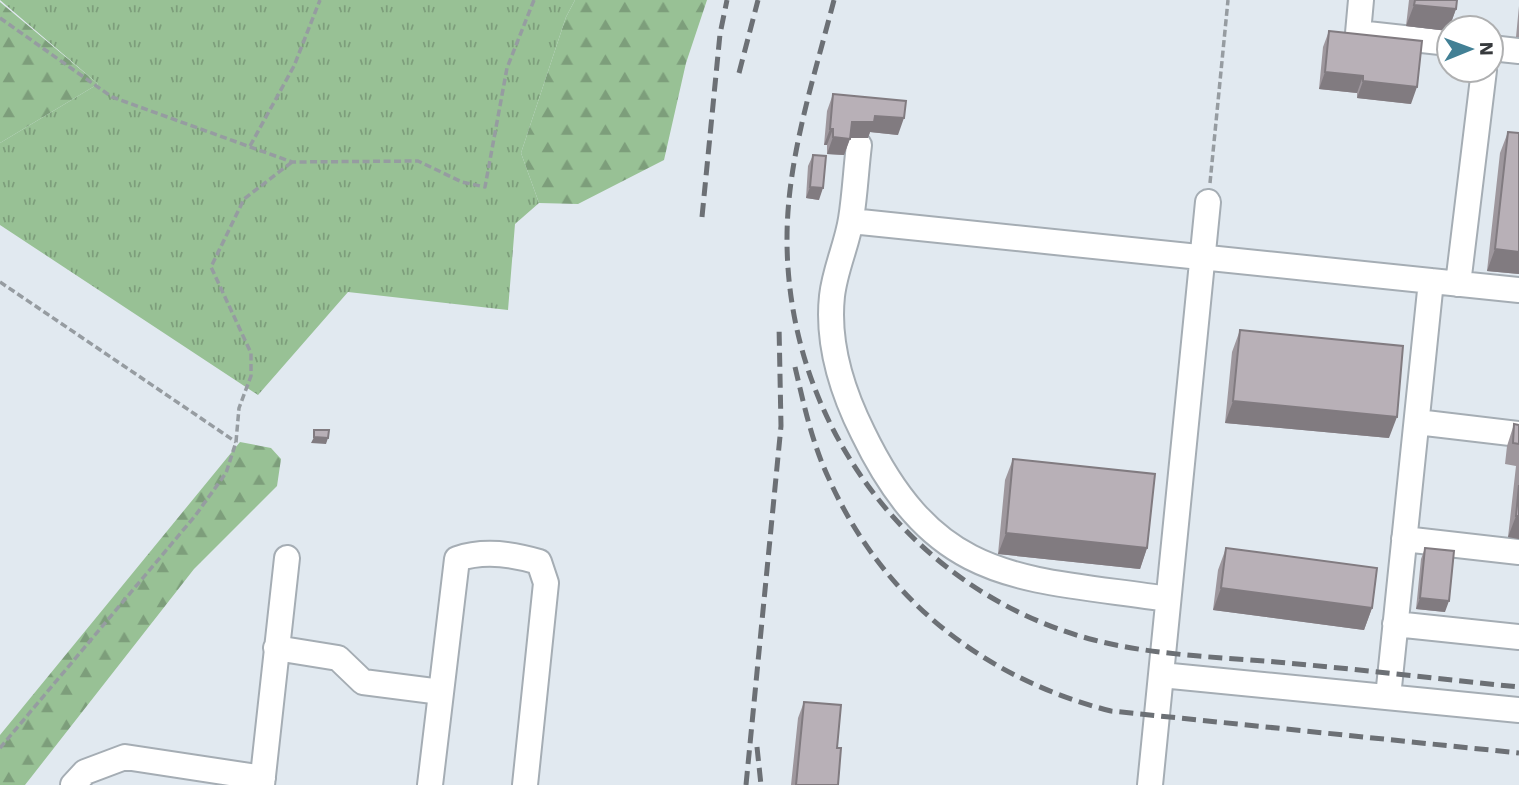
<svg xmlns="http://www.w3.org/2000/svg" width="1519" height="785" font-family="'Work Sans',sans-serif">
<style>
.grass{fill:url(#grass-tufts)}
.forest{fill:url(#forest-firs)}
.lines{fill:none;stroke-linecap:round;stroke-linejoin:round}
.minor-casing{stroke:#a5adb4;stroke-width:28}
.path{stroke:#969ca1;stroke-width:3.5;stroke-dasharray:7 3.5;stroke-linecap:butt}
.minor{stroke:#fff;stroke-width:24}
.rail{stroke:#6c7075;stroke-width:5;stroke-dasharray:14 7;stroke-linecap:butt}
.wall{fill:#9e979d}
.shaded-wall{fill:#817b80}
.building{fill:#b8b0b7;stroke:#817b80;stroke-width:2}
</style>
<defs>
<pattern id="grass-tufts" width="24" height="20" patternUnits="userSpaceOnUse" patternTransform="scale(1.75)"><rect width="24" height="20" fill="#98c195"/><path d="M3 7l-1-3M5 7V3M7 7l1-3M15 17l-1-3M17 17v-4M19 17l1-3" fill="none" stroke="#7d9e7b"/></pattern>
<pattern id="forest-firs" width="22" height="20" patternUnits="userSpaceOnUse" patternTransform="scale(1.75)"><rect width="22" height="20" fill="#98c195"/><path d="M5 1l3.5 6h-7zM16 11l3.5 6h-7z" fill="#7d9e7b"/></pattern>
</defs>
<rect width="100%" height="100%" fill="#e1e9f0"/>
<!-- grass -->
<path class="grass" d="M0 0H575L566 17 521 153 539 203 515 224 508 310 348 292 258 395 0 225V143L98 84Z"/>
<!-- forest -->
<path class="forest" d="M575 0H707L686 63 664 160 578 204 539 203 521 153 566 17Z
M0 2 98 84 0 143Z
M240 442 271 448 281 459 277 486 194 569 25 785H0V735Z"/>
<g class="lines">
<defs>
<path id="minor" d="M1361 0 1358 33 1449 43
M1491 48 1519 51
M859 145C856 169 855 194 851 219 847 245 835 269 832 296 827 343 842 391 863 433 937 586 1020 577 1168 599
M851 221 1519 290
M1458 284 1484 70
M1417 422 1519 434
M1404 539 1519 552
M1395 624 1519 637
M276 648 338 658 363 682 441 692
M1161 675 1519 710
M1388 697 1431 281
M73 785 85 772 125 757 263 778
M262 785 287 558
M430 785 457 559C483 550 513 554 539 562L546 583 525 785
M1150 785 1208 202"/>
</defs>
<!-- minor casing -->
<use href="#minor" class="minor-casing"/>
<!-- path -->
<path class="path" d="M0 18 112 97 292 162 418 161 462 182 485 187 507 68 534 0
M250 146 294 66 320 0
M1210 183 1228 0
M0 282 236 442
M0 748 195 516 226 473 236 442 239 408 251 376V353L211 267 244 199 292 162"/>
<!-- minor -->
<use href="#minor" class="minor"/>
<!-- rail -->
<path class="rail" d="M834 0C814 78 787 158 787 239 787 426 913 593 1094 640 1152 655 1216 657 1276 662 1357 669 1438 679 1519 687
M739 73 758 0
M702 217 720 34 727 0
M795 367C804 405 812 443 829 479 883 600 985 679 1111 711L1519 753
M757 747 761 785
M746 785 781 426 779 325"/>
</g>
<!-- wall -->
<path class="wall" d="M1409 0H1457L1456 9 1448 31 1406 26Z
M1519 6V37H1516Z
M1329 31 1411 104 1357 98V93L1319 89 1323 47Z
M833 94 898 135 870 132 868 138H850L844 155 827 154V145H824L827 111Z
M1508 132 1519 274 1487 271 1500 153Z
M813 155 819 200 806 198 808 166Z
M1240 330 1389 438 1225 423 1232 352Z
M1514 424 1519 425V539L1508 537 1516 466 1505 464 1507 446Z
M1013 459 1147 548 1140 569 998 554 1005 480Z
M1226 548 1372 608 1364 630 1213 610 1218 570Z
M1425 548 1445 612 1416 609 1421 559Z
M804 702 837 748 838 785H791L798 718Z"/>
<!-- shaded-wall -->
<path class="shaded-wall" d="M1414 5 1456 9 1448 31 1406 26Z
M1325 72 1363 76 1357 93 1319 89Z
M1363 81 1417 87 1411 104 1357 98Z
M875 116 904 118 898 135 870 132 868 138H846L852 122Z
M830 129H833L827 145H824Z
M833 137 850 139 844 155 827 154Z
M810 187 823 188 819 200 806 198Z
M1495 249 1519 252V274L1487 271Z
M1233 401 1397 417 1389 438 1225 423Z
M314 437 328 438 326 444 311 443Z
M1516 516H1519V539L1508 537Z
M1006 533 1147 548 1140 569 998 554Z
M1221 588 1372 608 1364 630 1213 610Z
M1420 598 1449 601 1445 612 1416 609Z"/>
<!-- building -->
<path class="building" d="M1415 0H1457L1456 9 1414 5Z
M1329 31 1422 41 1417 87 1363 81V76L1325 72Z
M833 94 906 101 904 118 875 116 874 122H852L850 139 833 137V129H830Z
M1508 132 1519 133V252L1495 249Z
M813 155 826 156 823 188 810 187Z
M1240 330 1403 346 1397 417 1233 401Z
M1514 424 1519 425V444L1513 443Z
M314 430H329L328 438 314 437Z
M1013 459 1155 474 1147 548 1006 533Z
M1519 485V516H1516Z
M1226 548 1377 568 1372 608 1221 588Z
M1425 548 1454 551 1449 601 1420 598Z
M804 702 841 705 837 748H841L838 785H796Z"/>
<!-- north arrow -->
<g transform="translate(1470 49) rotate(89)"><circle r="33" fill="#ffffff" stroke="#afb0b1" stroke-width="2"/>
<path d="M0-5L12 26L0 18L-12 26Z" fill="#428095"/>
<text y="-10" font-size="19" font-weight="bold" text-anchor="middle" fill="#373a3d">N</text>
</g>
</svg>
